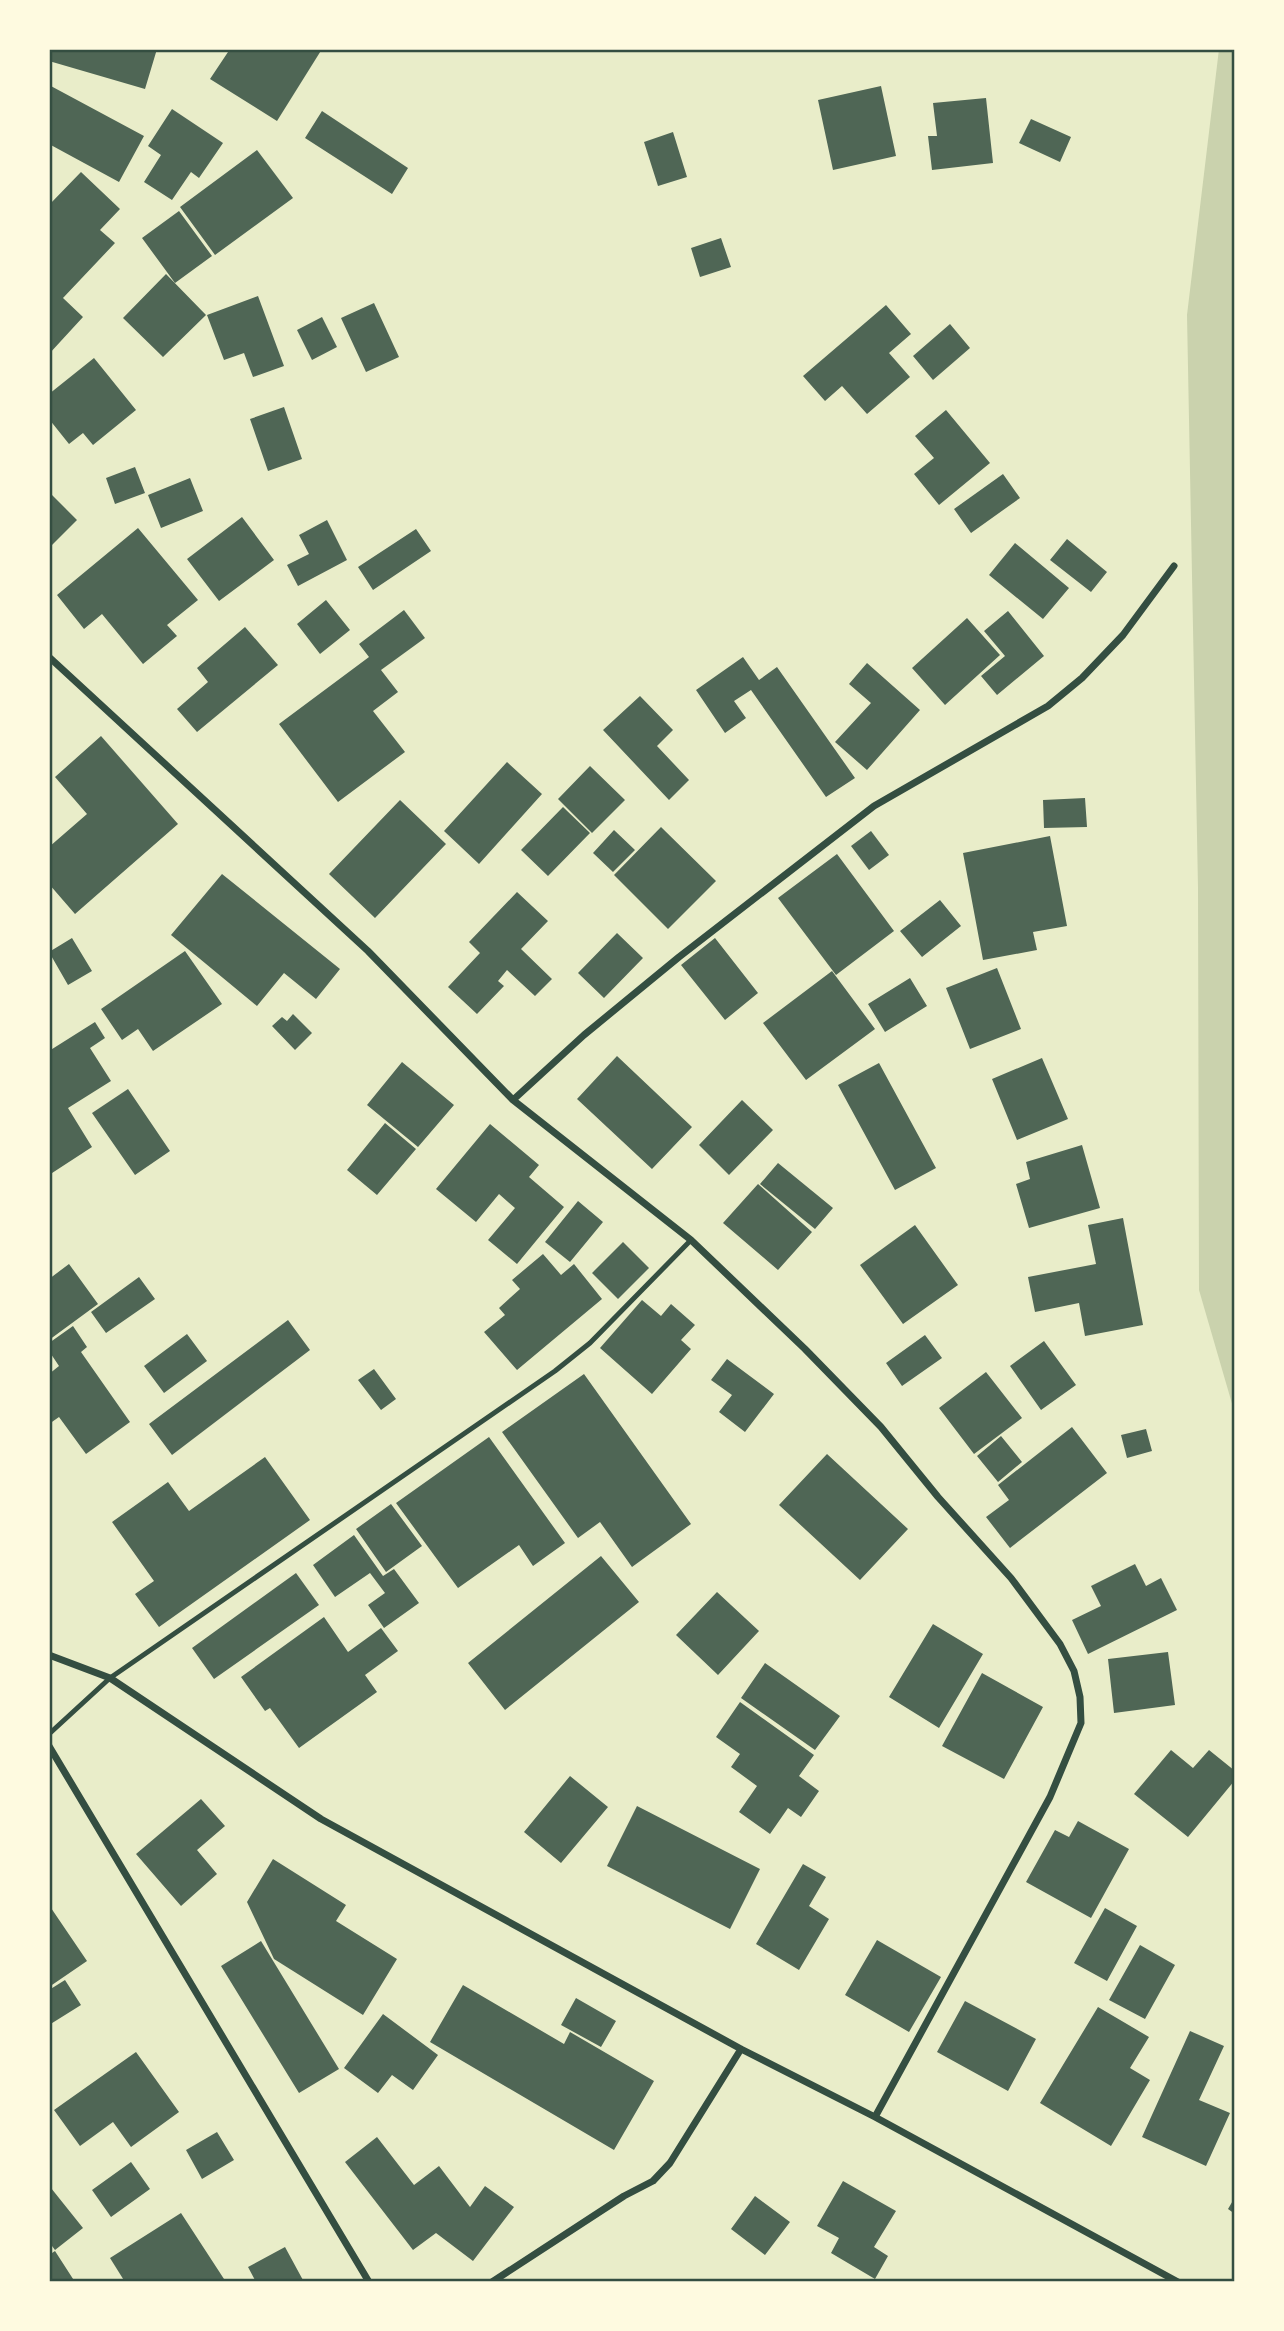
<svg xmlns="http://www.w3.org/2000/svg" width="1284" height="2331" font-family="'Exo 2',sans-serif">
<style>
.green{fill:#cad2ad}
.building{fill:#4f6655}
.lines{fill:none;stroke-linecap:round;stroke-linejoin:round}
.service{stroke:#344e41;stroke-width:5}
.minor{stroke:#344e41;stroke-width:7}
.neatline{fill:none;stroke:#344e41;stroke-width:2.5}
</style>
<rect width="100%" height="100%" fill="#e9edc9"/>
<!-- green -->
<path class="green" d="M1219 49H1235V1414L1199 1290 1198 888 1187 315Z"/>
<!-- building -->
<path class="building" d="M49 49H157L145 89 49 61Z
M230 49H322L277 121 210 79Z
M49 85 144 136 119 182 49 144Z
M881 86 896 156 833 170 818 100Z
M986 98 993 163 932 170 928 136H937L933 103Z
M172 109 223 143 199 178 191 172 172 200 144 182 161 155 148 146Z
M322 111 408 168 392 194 305 138Z
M1031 119 1071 137 1060 162 1019 143Z
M673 132 687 177 658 186 644 142Z
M257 150 293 198 215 255 180 207Z
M81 172 120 209 100 230 115 243 63 298 83 317 49 354V205Z
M179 211 212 256 175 283 142 238Z
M721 238 731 267 700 277 691 248Z
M166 274 206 315 163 357 123 318Z
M258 296 284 366 253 377 244 353 224 360 207 315Z
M374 303 399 357 366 372 341 318Z
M886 305 911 334 889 353 910 377 867 414 842 386 825 401 803 376Z
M322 317 337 347 312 360 297 330Z
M950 324 970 348 933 380 913 356Z
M94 358 136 410 93 445 83 433 69 444 49 419V394Z
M284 407 302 459 268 471 250 419Z
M946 410 990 463 939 505 914 474 934 458 915 436Z
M135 467 145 493 115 504 106 478Z
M1003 474 1020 498 971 533 954 509Z
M190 478 203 511 161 528 148 495Z
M49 492 77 520 49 548Z
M242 517 274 560 219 601 187 559Z
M327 520 347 560 298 586 287 565 309 554 299 535Z
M138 528 198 600 167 625 177 636 143 664 102 614 84 629 57 595Z
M416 529 431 551 373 590 358 567Z
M1067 539 1107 572 1091 592 1050 560Z
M1015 543 1069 588 1043 619 989 575Z
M326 600 350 630 320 654 297 624Z
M404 610 425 638 381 670 398 692 373 711 405 752 338 802 279 724 369 657 359 644Z
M1008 611 1044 656 997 695 981 676 1005 656 984 631Z
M967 618 1000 655 945 705 912 668Z
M245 627 278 665 197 732 177 709 208 682 197 668Z
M743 657 759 680 777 667 855 778 826 797 751 690 734 701 746 718 725 733 696 690Z
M867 663 920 710 867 770 835 742 871 703 849 684Z
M640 696 673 730 657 746 689 780 669 800 603 730Z
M101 736 178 824 75 914 49 884V847L87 814 55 777Z
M507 762 542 794 479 864 444 831Z
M590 766 625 800 592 833 558 799Z
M1085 798 1087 827 1044 828 1043 800Z
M400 800 446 844 375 918 329 874Z
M563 807 590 833 548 876 521 850Z
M661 827 716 881 668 929 614 875Z
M614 830 635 850 613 872 593 853Z
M871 831 889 855 869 870 851 846Z
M1050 836 1067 926 1033 932 1037 950 983 960 963 853Z
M837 854 894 931 836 975 778 898Z
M222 874 340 969 316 999 284 973 257 1006 171 935Z
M517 892 548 921 521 949 552 979 535 996 507 970 498 981 504 986 477 1014 448 987 480 953 469 942Z
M940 900 961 926 922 957 900 931Z
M617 933 643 958 604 998 578 973Z
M72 938 92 971 68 985 49 952Z
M715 938 758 993 725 1020 681 965Z
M185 951 222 1004 153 1051 138 1029 122 1040 101 1009Z
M997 968 1021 1029 970 1049 946 988Z
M832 971 875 1029 806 1080 763 1023Z
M910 978 927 1006 885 1032 868 1004Z
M293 1014 312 1033 295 1050 272 1026 282 1017 287 1021Z
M95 1022 105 1038 90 1048 111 1081 68 1108 92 1147 49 1175V1051Z
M617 1056 692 1127 652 1169 577 1099Z
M1042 1058 1068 1119 1017 1140 992 1079Z
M402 1062 454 1105 418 1147 367 1105Z
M879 1063 936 1168 895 1190 838 1085Z
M128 1089 170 1151 135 1175 92 1113Z
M742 1100 773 1130 729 1175 699 1145Z
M385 1123 416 1149 377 1195 347 1170Z
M490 1124 539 1165 529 1177 564 1207 517 1264 488 1240 515 1208 499 1194 476 1222 436 1189Z
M1082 1145 1100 1208 1029 1228 1016 1184 1030 1179 1026 1162Z
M778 1163 833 1208 815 1229 760 1184Z
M758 1184 812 1232 778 1270 723 1223Z
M578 1201 603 1222 570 1262 545 1242Z
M1123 1218 1143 1325 1085 1336 1079 1303 1035 1312 1028 1277 1096 1264 1088 1225Z
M915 1225 958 1285 903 1324 860 1265Z
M623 1242 649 1268 618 1299 592 1273Z
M543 1254 561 1275 574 1264 602 1299 517 1370 484 1332 505 1315 499 1308 520 1289 512 1280Z
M69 1264 98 1304 49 1340V1279Z
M139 1277 155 1299 106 1333 91 1312Z
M642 1300 661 1316 671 1304 695 1325 681 1340 691 1349 652 1394 600 1348Z
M288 1320 310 1350 172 1455 149 1424Z
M73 1326 87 1347 81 1352 130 1422 86 1454 59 1417 49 1424V1374L59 1366 49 1351V1343Z
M187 1334 207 1361 164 1393 144 1366Z
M925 1335 942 1358 902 1386 886 1363Z
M1044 1341 1076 1385 1041 1410 1010 1366Z
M727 1359 774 1394 745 1432 719 1412 732 1395 711 1380Z
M374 1369 396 1399 381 1410 358 1380Z
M986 1372 1022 1418 974 1454 939 1408Z
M584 1374 691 1524 632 1567 600 1522 578 1538 502 1432Z
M1072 1427 1107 1473 1010 1548 986 1517 1009 1500 998 1485Z
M1146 1429 1152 1451 1127 1458 1121 1435Z
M1001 1436 1022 1462 998 1482 977 1456Z
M489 1437 565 1543 533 1566 519 1545 458 1588 396 1503Z
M827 1454 908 1529 860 1580 779 1505Z
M265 1457 310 1520 159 1627 135 1594 154 1581 112 1522 168 1482 189 1511Z
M391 1504 422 1546 386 1572 356 1529Z
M354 1535 383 1576 394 1569 419 1603 384 1628 368 1605 385 1593 370 1573 335 1597 313 1565Z
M601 1556 639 1602 505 1710 468 1663Z
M1135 1564 1146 1586 1161 1578 1177 1610 1088 1654 1072 1620 1101 1606 1091 1586Z
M296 1573 319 1605 214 1679 192 1648Z
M717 1592 759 1631 718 1675 676 1635Z
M324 1617 348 1652 381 1628 398 1651 365 1675 377 1692 299 1748 270 1708 265 1711 241 1677Z
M933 1624 983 1654 939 1728 889 1697Z
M1168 1652 1175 1705 1114 1713 1108 1659Z
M765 1663 840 1716 815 1750 741 1698Z
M982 1673 1043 1707 1004 1779 942 1746Z
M740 1702 814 1755 799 1776 819 1791 801 1817 788 1808 770 1834 739 1812 757 1786 731 1767 740 1754 716 1737Z
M1171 1750 1193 1768 1209 1750 1235 1771V1780L1188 1837 1134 1794Z
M570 1776 608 1807 561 1863 524 1832Z
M201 1799 225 1826 197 1850 217 1874 181 1906 136 1854Z
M637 1806 760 1869 730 1929 607 1866Z
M1078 1821 1129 1849 1091 1918 1026 1882 1055 1830 1069 1837Z
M273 1859 346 1905 336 1921 397 1959 363 2015 274 1959 247 1902Z
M803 1864 826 1877 809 1906 829 1919 799 1970 756 1944Z
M49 1905 87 1961 49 1987Z
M1105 1908 1137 1926 1107 1981 1074 1963Z
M877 1940 941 1977 909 2032 845 1995Z
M261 1941 339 2069 299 2093 221 1966Z
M1140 1945 1175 1965 1145 2019 1109 2000Z
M65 1980 81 2005 49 2025V1990Z
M463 1985 564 2044 570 2032 654 2081 614 2150 430 2042Z
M576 1998 616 2021 601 2047 561 2025Z
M965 2001 1036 2039 1008 2091 937 2052Z
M1098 2007 1149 2037 1130 2068 1150 2080 1111 2146 1040 2103Z
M383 2014 438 2055 413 2090 392 2075 378 2093 344 2068Z
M1190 2031 1224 2046 1199 2100 1230 2113 1206 2166 1142 2137Z
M136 2052 179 2112 131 2147 113 2122 80 2146 54 2110Z
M217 2132 234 2160 202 2179 186 2150Z
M377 2137 414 2185 439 2166 470 2207 485 2186 514 2207 473 2261 436 2233 413 2250 345 2162Z
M131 2162 150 2189 111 2217 92 2190Z
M843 2181 896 2211 874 2247 888 2256 875 2279 831 2253 839 2238 817 2226Z
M51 2188 83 2228 55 2250 49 2242V2190Z
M755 2196 790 2222 765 2255 731 2229Z
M1235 2197V2214L1228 2209Z
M181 2213 224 2279 220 2282H125L110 2258Z
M285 2247 304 2282H256L248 2267Z
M55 2251 75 2282H52L49 2278V2255Z"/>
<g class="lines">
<!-- service -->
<path class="service" d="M49 1734 110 1678 555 1371 590 1343 691 1240"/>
<!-- minor -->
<path class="minor" d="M49 657 368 951 513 1100 691 1240 805 1349 881 1427 938 1497 1011 1578 1060 1644 1074 1671 1080 1697 1081 1723 1050 1797 875 2117
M513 1100 584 1035 679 957 874 806 1048 706 1082 678 1123 635 1174 566
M49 1655 110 1678 321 1819 741 2049 875 2117 1178 2282
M49 1746 369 2282
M492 2282 624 2196 653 2181 670 2163 741 2049"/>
</g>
<!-- border -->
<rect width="1284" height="2331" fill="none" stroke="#fefae0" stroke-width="102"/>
<rect x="51" y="51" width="1182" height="2229" class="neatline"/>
</svg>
